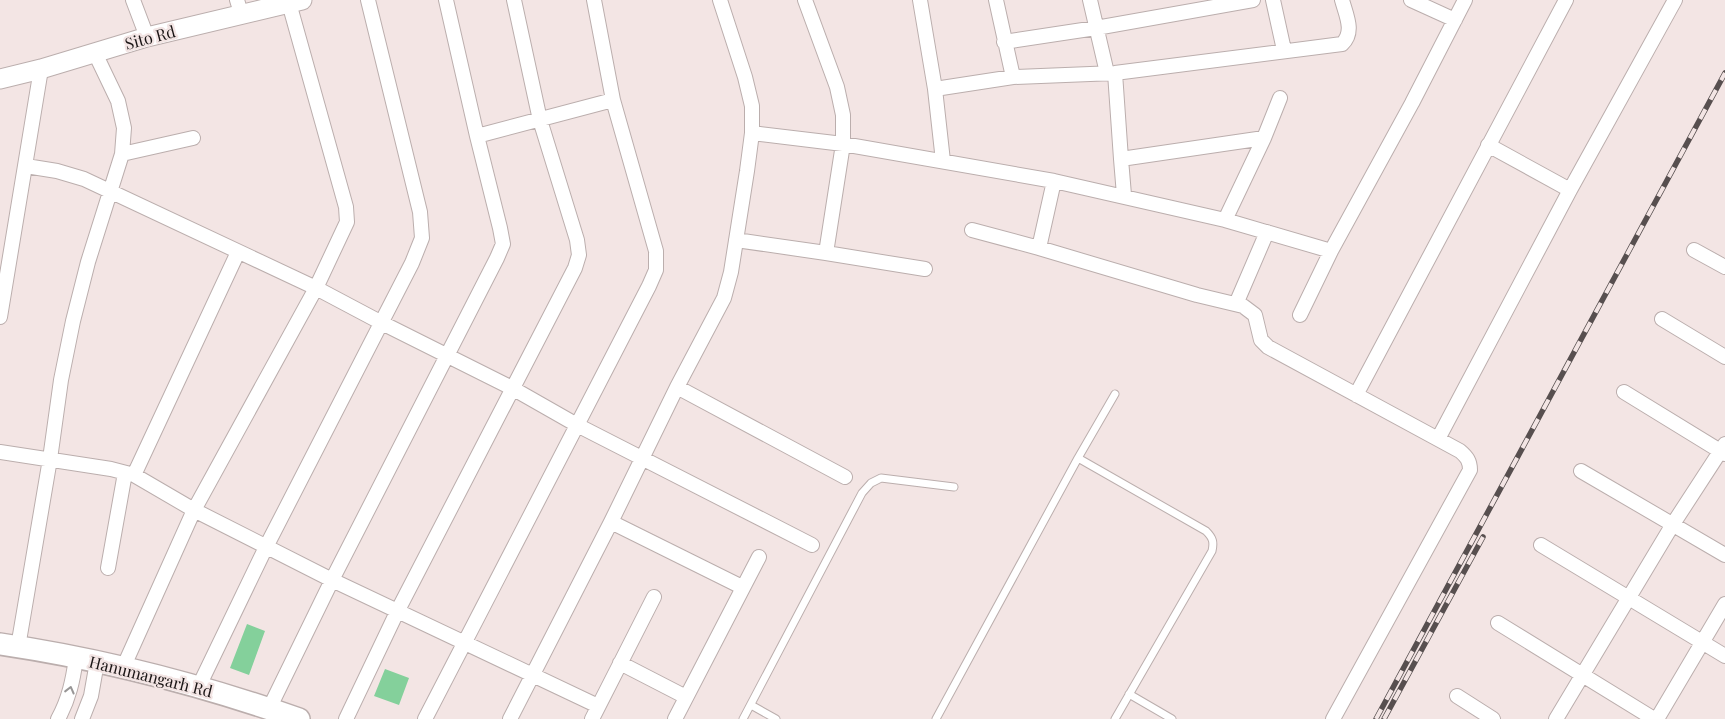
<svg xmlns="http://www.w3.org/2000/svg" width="1725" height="719" font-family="'Playfair Display',serif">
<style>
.building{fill:#84d09b}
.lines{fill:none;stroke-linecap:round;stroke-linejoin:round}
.service-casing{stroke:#bbaead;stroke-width:9}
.minor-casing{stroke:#bbaead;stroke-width:16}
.secondary-casing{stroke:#bbaead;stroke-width:21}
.primary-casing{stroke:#bbaead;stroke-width:24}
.service{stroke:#fff;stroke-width:7}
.minor{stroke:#fff;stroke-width:14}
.secondary{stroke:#fff;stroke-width:19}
.primary{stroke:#fff;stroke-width:21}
.rail-casing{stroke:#574f4f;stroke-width:5.5}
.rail{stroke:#f3e5e4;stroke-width:4;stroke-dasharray:11;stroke-linecap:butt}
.oneway{stroke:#989696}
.labels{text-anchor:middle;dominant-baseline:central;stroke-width:4.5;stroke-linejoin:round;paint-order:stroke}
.street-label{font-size:16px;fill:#1a1515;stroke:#f3e5e4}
</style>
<rect width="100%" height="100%" fill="#f3e5e4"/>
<!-- building -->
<path class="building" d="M247 624 265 631 249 675 230 668Z
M385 669 409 678 399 705 374 696Z"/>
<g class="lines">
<defs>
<path id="service" d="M1078 458 1206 531C1213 538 1214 542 1212 551L1115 719
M1129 694 1172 719
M751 705 776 719
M743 719 862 493 871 483 881 478 954 487
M936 719 1078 458 1115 394"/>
<path id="minor" d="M133 0 147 37
M237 0 241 13
M920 0 935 89 943 161
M996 0 1013 77
M1090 0 1107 73
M1273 0 1284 50
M1411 0 1455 20
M1004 42 1096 28 1253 0
M1115 73 1121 159
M935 89 1013 77 1115 73 1342 44C1355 32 1346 15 1342 0
M752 133 843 144 1054 181 1225 220 1331 251 1412 103 1465 0
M477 136 613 100
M1488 145 1570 190
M122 154 193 138
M26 166 57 171 84 179 316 288 382 323 512 388 577 425 812 545
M1124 195 1121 159 1264 138
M1225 220 1264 138 1280 98
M972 230 1039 248 1197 295 1243 306 1255 315 1261 340 1268 347 1460 451C1467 457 1470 461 1470 470L1333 719
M736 240 826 253 843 144V115L837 87 805 0
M1039 248 1054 181
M1694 250 1725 267
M826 253 925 269
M1236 304 1267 232
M1300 315 1331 251
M0 317 41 69
M1662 319 1725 357
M677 387 845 477
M1624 392 1725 454
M1356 395 1566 0
M1438 439 1570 190 1675 0
M0 452 111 469 134 475 194 510 332 580 598 706
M1581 471 1725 555
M134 475 238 252
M611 522 742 587
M1541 545 1725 656
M108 568 125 473
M1498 623 1654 719
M18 647 50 459 61 380 73 321 88 262 122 154 124 128 118 101 95 53
M620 663 686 697
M123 668 194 510 316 288 347 222 346 207 289 3
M199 686 266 547 412 263 422 238 420 212 368 0
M1457 696 1493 719
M269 709 332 580 497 258 503 244 500 228 477 136 446 0
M58 719C69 699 73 680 76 658
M82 719 91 696 97 662
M346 719 397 612 575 268 579 255 577 240 540 120 514 0
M425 719 649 286 656 270V251L613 100 594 0
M510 719 611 522 677 387 724 298 731 272 747 171 752 133V106L745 77 720 0
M592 719 654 597
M675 719 759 557
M1556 719 1673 524 1725 444
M1657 719 1725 604"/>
<path id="secondary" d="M0 79 41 69 147 37 302 0"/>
<path id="primary" d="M0 644C102 659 202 685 299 719"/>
</defs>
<!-- service casing -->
<use href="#service" class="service-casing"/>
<!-- minor casing -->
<use href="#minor" class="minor-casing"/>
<!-- secondary casing -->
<use href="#secondary" class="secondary-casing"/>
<!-- primary casing -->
<use href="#primary" class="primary-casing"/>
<!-- service -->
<use href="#service" class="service"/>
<!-- minor -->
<use href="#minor" class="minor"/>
<!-- secondary -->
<use href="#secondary" class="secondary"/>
<!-- primary -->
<use href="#primary" class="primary"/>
<defs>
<path id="rail" d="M1376 719 1725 73
M1384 719 1483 537"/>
</defs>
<!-- rail casing -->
<use href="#rail" class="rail-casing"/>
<!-- rail -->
<use href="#rail" class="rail"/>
</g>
<!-- one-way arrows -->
<defs><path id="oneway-chevron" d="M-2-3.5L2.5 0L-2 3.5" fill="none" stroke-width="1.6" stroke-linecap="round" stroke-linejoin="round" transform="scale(1.25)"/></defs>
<use class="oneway" href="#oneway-chevron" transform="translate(70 690) rotate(-76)"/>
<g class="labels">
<!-- street labels -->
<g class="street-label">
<text transform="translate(150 37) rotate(-15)">Sito Rd</text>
<text transform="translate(151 676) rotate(14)">Hanumangarh Rd</text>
</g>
</g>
</svg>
